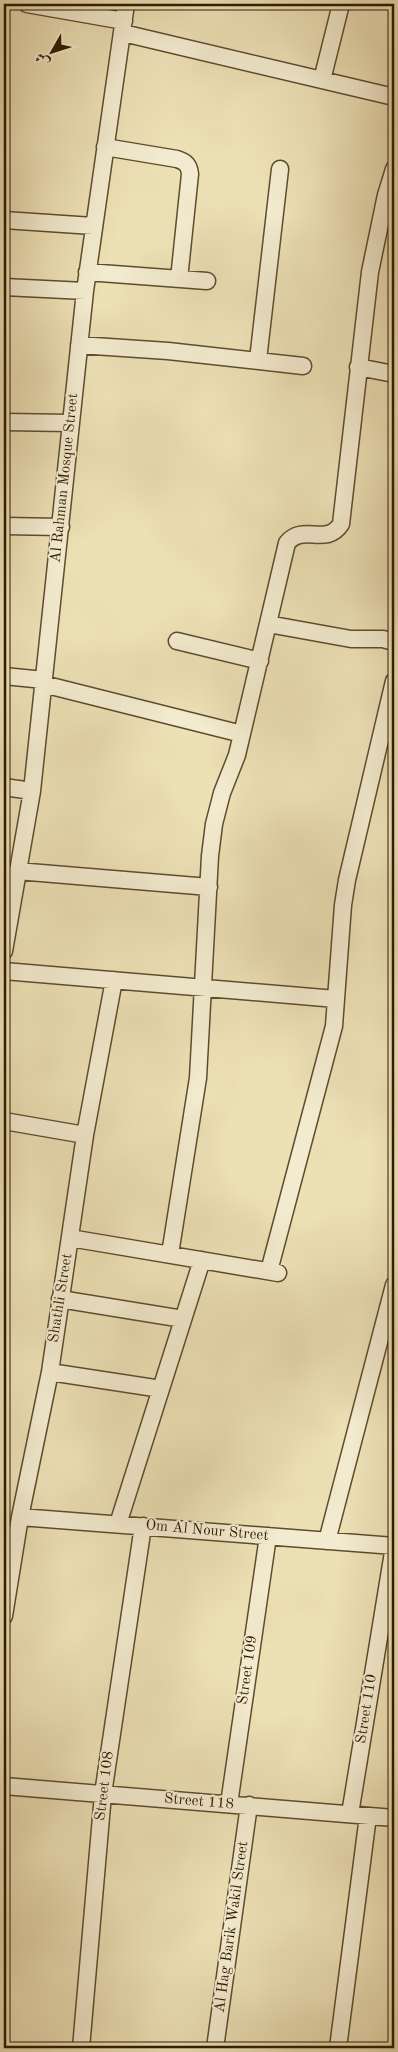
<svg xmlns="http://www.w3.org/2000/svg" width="398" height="2052" font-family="'Old Standard TT',Amiri,serif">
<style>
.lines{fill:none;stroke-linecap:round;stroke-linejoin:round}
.street-casing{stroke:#5e4c2d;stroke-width:19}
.street{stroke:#f3ebcf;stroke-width:16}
.labels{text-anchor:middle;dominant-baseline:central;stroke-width:4;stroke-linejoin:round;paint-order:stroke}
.street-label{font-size:15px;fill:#2e1b00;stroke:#f3ebcf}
</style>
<rect width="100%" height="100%" fill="#ece0b5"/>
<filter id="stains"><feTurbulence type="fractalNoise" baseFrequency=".004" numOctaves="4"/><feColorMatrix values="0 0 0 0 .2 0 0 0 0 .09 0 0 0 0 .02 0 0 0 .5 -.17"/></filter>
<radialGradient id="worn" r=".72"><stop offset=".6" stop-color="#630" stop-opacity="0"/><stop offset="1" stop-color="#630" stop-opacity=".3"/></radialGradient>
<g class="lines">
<defs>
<path id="street" d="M27 4 124 21
M123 33 394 97
M322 80 341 4
M105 147 177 159C186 162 189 165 190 174L179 279
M4 220 93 226
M87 272 207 281
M4 287 85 291
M79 345 168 351 303 366
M258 360 280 169
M358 367 394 374
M4 422 70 423
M4 526 61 527
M268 624 351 639H383L394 642
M177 641 260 661
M4 676 44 680
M43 684 242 734
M4 787 32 791
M17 871 209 887
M4 951 32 791 85 291 126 4
M4 971 336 999
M4 1121 85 1135
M70 1238 278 1273
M170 1254 198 1078 210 856 214 824 222 793 237 755 287 543C303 523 326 547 341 524L370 272 386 195 394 169
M269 1271 334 1026 343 905 347 880 394 681
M60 1299 183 1319
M50 1372 161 1389
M20 1517 394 1546 350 1814
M118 1524 202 1260
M327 1541 394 1285
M4 1616 20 1517 50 1372 85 1135 114 980
M4 1786 394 1818
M229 1804 268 1536
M81 2048 103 1794 143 1526
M215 2048 249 1805
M338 2048 368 1816"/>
</defs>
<!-- street casing -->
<use href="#street" class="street-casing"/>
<!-- street -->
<use href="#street" class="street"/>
</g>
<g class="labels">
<!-- street labels -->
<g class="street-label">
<text transform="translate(65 478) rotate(-84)">Al Rahman Mosque Street</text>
<text transform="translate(61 1298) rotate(-81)">Shathli Street</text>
<text transform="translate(207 1531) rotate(5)">Om Al Nour Street</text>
<text transform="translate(248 1670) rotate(-82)">Street 109</text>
<text transform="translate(367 1709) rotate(-81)">Street 110</text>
<text transform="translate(105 1786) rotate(-83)">Street 108</text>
<text transform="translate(199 1802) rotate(5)">Street 118</text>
<text transform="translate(232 1927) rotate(-82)">Al Hag Barik Wakil Street</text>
</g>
</g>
<!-- margin -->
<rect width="398" height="2052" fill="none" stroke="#ece0b5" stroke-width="20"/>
<rect x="5" y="5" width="388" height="2042" fill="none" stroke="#2e1b00" stroke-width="2.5"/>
<rect x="10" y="10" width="378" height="2032" fill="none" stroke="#2e1b00"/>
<!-- north arrow -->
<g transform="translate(52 52) rotate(231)" stroke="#f3ebcf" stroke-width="4" paint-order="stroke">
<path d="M0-4L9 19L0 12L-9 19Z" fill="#2e1b00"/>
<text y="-8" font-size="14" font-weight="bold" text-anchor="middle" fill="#2e1b00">ش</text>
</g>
<rect width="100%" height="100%" filter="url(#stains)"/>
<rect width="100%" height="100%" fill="url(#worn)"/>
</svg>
